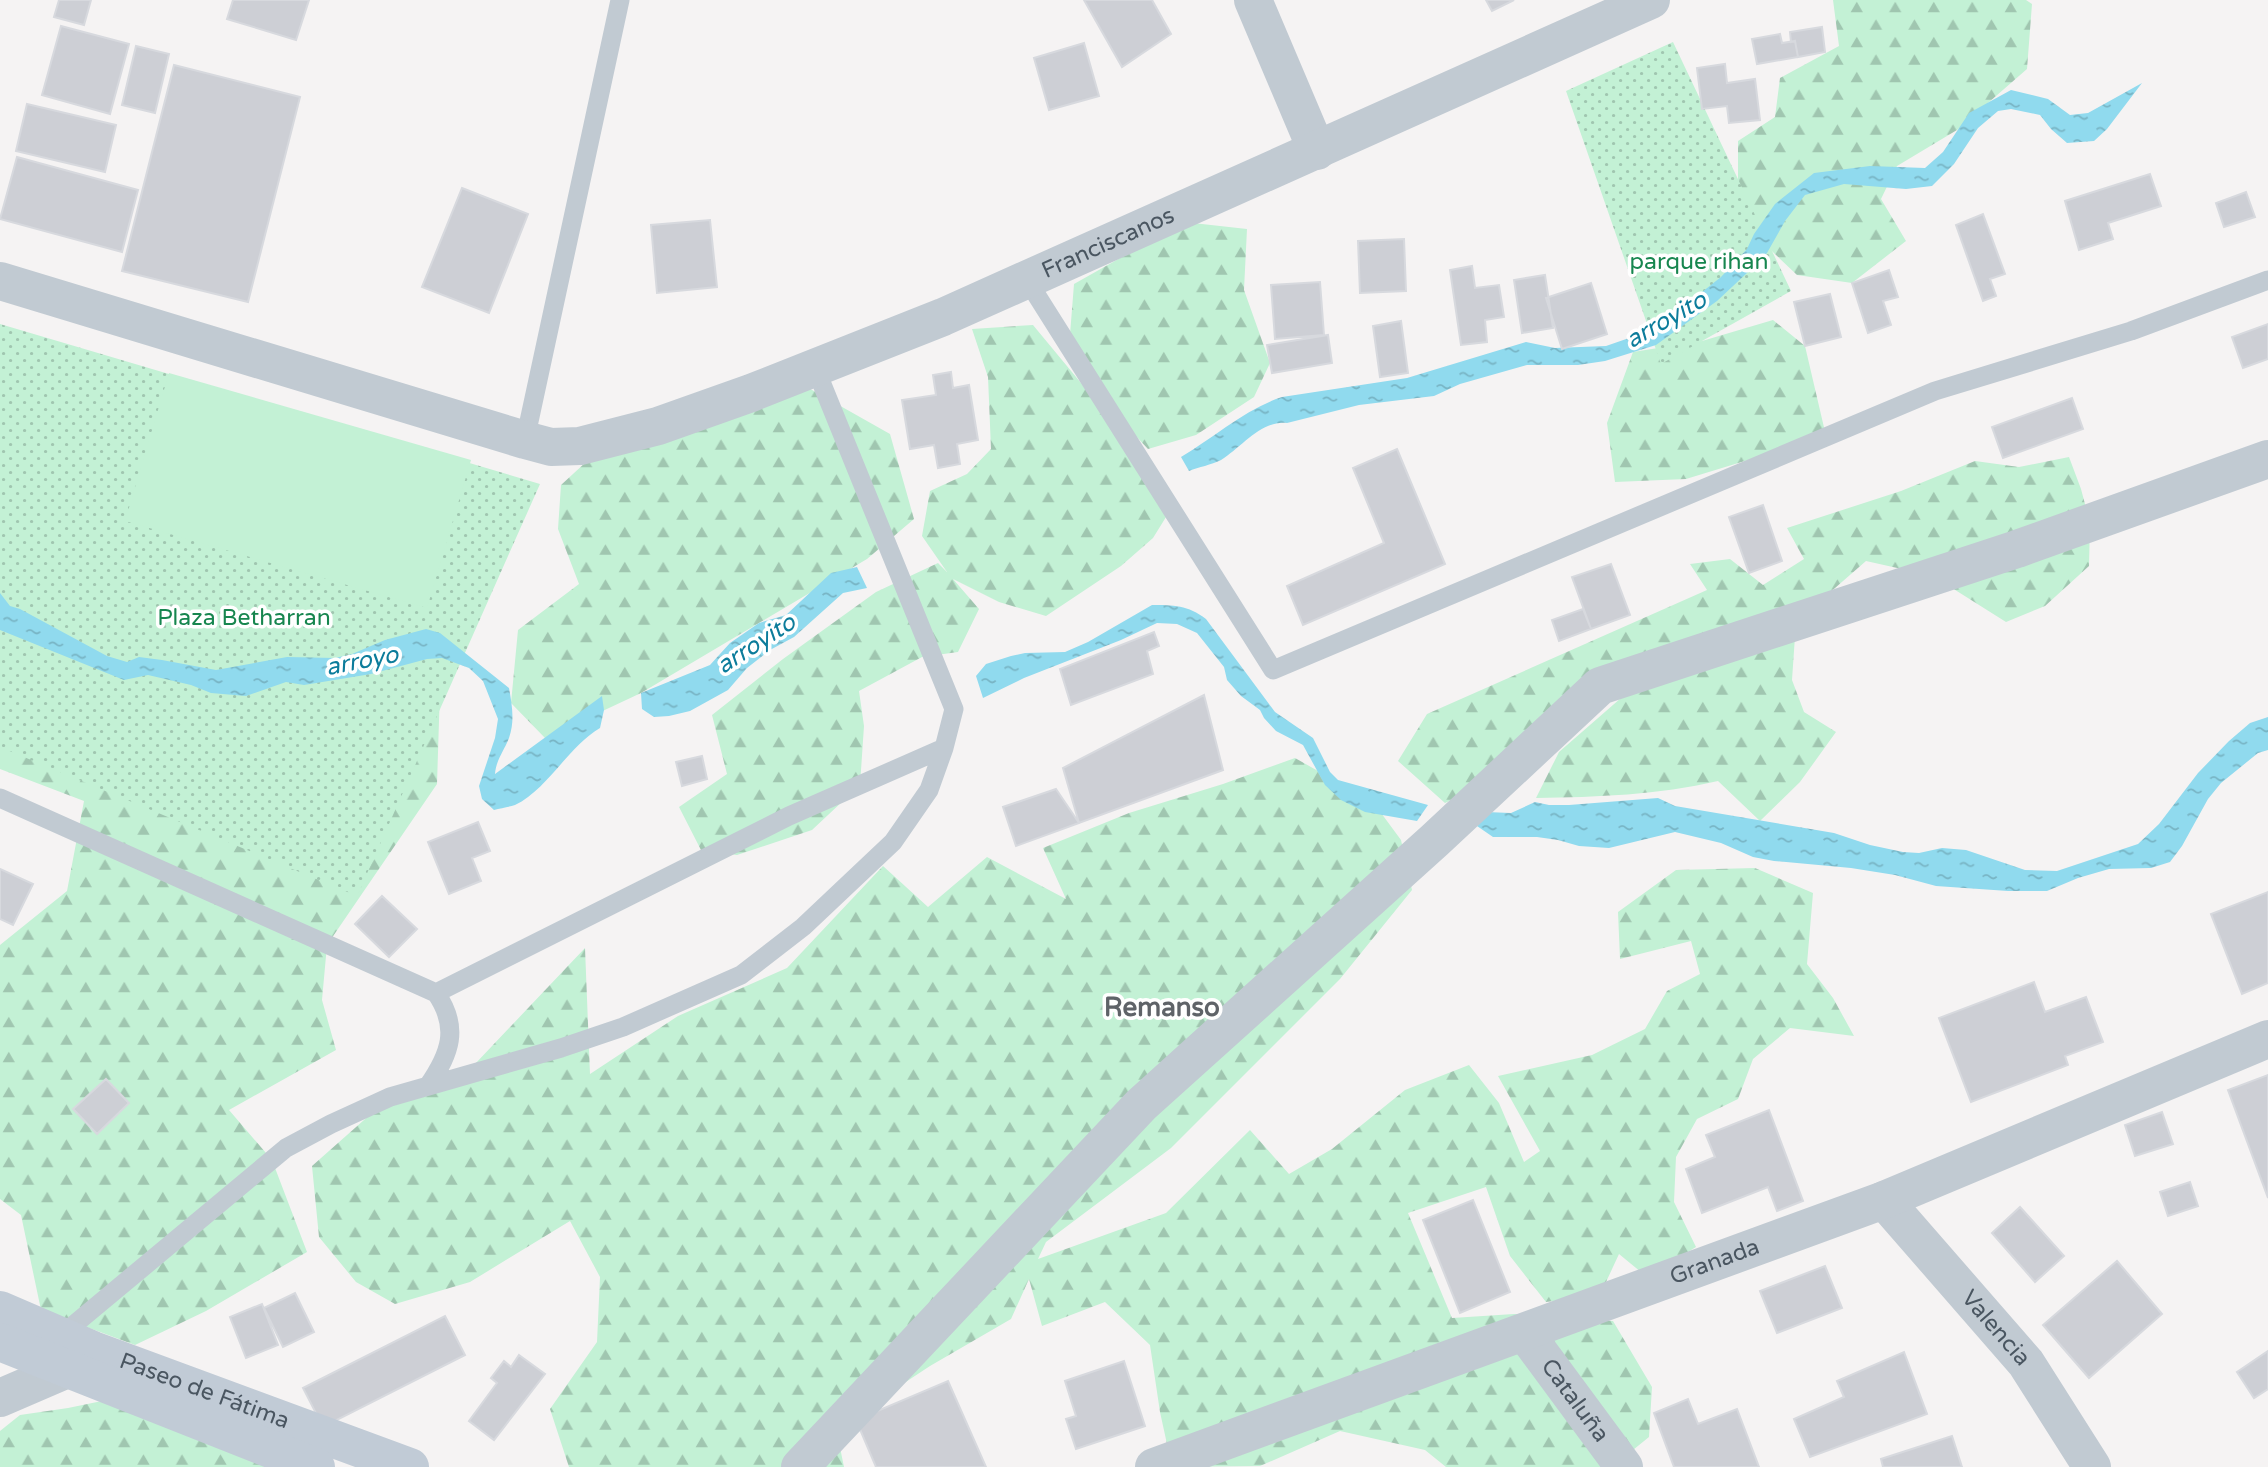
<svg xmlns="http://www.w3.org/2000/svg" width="2268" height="1467" font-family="'Varela Round',sans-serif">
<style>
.forest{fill:url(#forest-firs)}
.park{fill:url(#park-dots)}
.pitch{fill:#c3f1d5}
.water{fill:url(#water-ripples)}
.building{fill:#cdcfd5;stroke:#d7d9de;stroke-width:2}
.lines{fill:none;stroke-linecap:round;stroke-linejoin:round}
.lane{stroke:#c1cad2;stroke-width:19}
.street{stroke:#c1cad2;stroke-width:38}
.secondary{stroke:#c1cbd6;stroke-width:38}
.labels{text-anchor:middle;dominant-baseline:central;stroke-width:7;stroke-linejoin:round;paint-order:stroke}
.street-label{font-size:23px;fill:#4a5661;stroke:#fff}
.park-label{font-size:23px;fill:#17864f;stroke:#fff}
.water-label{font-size:24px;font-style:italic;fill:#0c7c9b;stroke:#fff}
.quarter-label{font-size:26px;font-weight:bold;fill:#5f6368;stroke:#fff}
</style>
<defs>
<pattern id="forest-firs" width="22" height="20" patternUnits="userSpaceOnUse" patternTransform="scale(1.75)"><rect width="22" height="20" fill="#c3f1d5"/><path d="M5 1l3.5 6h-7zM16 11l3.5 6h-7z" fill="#a0c6b0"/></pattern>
<pattern id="park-dots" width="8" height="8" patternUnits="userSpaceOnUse" patternTransform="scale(1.75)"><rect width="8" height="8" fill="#c3f1d5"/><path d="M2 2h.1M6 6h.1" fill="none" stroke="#a0c6b0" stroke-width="1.8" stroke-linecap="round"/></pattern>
<pattern id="water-ripples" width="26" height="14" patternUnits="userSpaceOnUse" patternTransform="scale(1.75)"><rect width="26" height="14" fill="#90daee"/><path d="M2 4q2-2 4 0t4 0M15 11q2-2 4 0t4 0" fill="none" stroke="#78b4c4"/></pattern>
</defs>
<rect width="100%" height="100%" fill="#f5f3f3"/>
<!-- forest -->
<path class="forest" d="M1833 0H2026L2032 4 2027 69 1957 130 1897 166 1881 199 1906 241 1852 283 1797 275 1754 234 1738 180V141L1775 117 1780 78 1839 46Z
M1184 222 1247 229 1244 290 1270 363 1254 397 1196 435 1148 449 1103 401 1069 347 1074 284Z
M1773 320 1805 346 1826 436 1686 479 1615 482 1607 423 1633 352 1702 341Z
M1033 325 1081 383 1171 509 1153 538 1121 566 1046 616 999 602 953 579 979 609 958 652 922 657 859 691 864 726 860 785 812 830 737 855 701 850 679 807 727 774 712 715 783 659 876 592 938 563 947 572 922 536 930 491 967 474 991 449 988 377 972 329Z
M805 386 890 434 914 519 867 559 641 693 545 738 511 703 518 630 579 584 558 529 561 485 598 451Z
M2069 457 2081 489 2090 523 2089 566 2045 606 2006 622 1933 576 1866 561 1796 622 1792 680 1804 712 1836 732 1800 782 1760 821 1718 781C1658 795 1598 797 1536 798L1559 752 1629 691 1611 665 1503 776 1445 803 1398 761 1427 714 1707 590 1690 564 1730 559 1763 585 1804 559 1787 528 1901 491 1975 461 2019 467Z
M0 632 441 658 437 784 327 945 322 1000 336 1050 229 1110 272 1160 307 1252 206 1311 135 1345 41 1310 21 1215 0 1199V945L67 891 84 801 0 769Z
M1295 758 1373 802 1401 840 1412 890 1340 979 1171 1148 1046 1242 1038 1259 1166 1213 1250 1130 1289 1174 1332 1149 1405 1090 1469 1065 1499 1103 1524 1162 1540 1151 1498 1076 1592 1055 1645 1029 1667 991 1700 974 1691 941 1620 959 1618 912 1676 870 1755 868 1813 893 1807 964 1833 998 1854 1036 1790 1028 1753 1059 1738 1099 1697 1119 1676 1157 1674 1202 1696 1247 1647 1277 1619 1254 1600 1295 1546 1302 1510 1256 1486 1187 1408 1213 1452 1318 1514 1314 1613 1321 1652 1387 1649 1437 1612 1467H1446L1425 1450 1340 1431 1260 1466 1172 1467 1160 1412 1150 1345 1105 1302 1042 1326 1029 1279 1011 1319 930 1366 836 1428 844 1467H569L550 1409 597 1342 600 1277 570 1221 470 1282 395 1304 356 1282 319 1237 312 1166 390 1097 475 1064 585 948 590 1074 678 1016 787 968 883 866 928 907 987 857 1066 899 1043 848 1129 813 1223 784Z
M131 1395 272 1467H0V1431L20 1415 68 1408Z"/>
<!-- park -->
<path class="park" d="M1673 42 1791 291 1661 364 1566 91Z
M0 324 540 484 357 896 0 747Z"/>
<!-- pitch -->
<path class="pitch" d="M169 373 471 460 427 608 125 521Z"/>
<!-- water -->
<path class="water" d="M2142 83 2107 129 2094 141 2067 143 2051 129 2040 115 2011 109 1998 111 1978 128 1954 164 1932 186 1906 189 1844 184 1805 195 1785 221 1767 253 1748 272 1717 301 1656 345 1605 361 1578 365H1527L1460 384 1434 396 1359 405 1287 423C1261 420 1242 447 1221 460 1211 465 1199 467 1189 471L1181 457C1213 438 1247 408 1282 397L1407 378 1526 342 1555 348 1606 346 1632 337 1697 296 1721 277 1747 249 1754 234 1775 204 1814 173 1870 166 1925 168 1943 152 1969 113 2011 90 2048 99 2070 115 2088 113Z
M857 567 867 588 843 593 794 637 770 650 747 668 728 690 690 711 669 716 654 717 642 709 641 693 710 665 730 643 759 623 786 615 831 573Z
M0 593 10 606 20 609 107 656 127 662 139 657 162 660 216 670 287 657 335 658 352 654 385 640 426 629 440 633 509 688C512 705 515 721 509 738 504 751 496 760 495 774L602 696 604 710 600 728C567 748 547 790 515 805 509 807 501 808 494 810L482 799 479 786 495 738 498 719 483 681 469 668 442 658 427 659 371 674 304 685 286 682 246 696 211 693 191 685 148 675 124 680 0 630Z
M1152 605C1173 605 1188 605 1206 619L1275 712 1313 738 1330 772 1338 780 1428 805 1417 821 1365 812 1341 800 1325 785 1303 745 1276 731 1264 718 1260 710 1241 696 1227 680 1224 667 1197 633 1177 624 1157 623 1121 640 1024 678 983 698 976 676 986 664 1011 656 1025 653 1065 652 1088 642Z
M2268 717V750L2258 753 2221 783 2208 799 2182 846 2170 862 2151 868 2109 869 2078 878 2047 891H2008L1936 886 1895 875 1851 868 1774 861 1753 857 1721 843 1675 832 1609 848 1579 846 1558 840 1537 837H1493L1477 826 1486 812 1511 813 1535 802 1549 805H1569L1658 798 1675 806 1834 833 1870 845 1903 852 1919 853 1942 848 1966 850 2025 870 2057 871 2138 844 2159 824 2198 773 2229 741 2250 723Z"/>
<!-- building -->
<path class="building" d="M59 0H91L84 25 54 17Z
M233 0H309L296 40 227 19Z
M1084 0H1152L1171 34 1122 67Z
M1486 0H1514L1492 11Z
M61 26 129 44 110 114 42 95Z
M1822 27 1825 52 1798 57 1795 41 1791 42 1790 32Z
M1780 34 1782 43 1795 41 1798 57 1757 64 1752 39Z
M1084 43 1099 96 1049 110 1034 58Z
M136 46 169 54 155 113 122 105Z
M1725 64 1727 83 1755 79 1760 120 1729 123 1727 106 1702 109 1697 68Z
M174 65 300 97 248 302 122 271Z
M27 104 116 125 105 172 16 151Z
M17 157 138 190 122 252 0 219Z
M2150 174 2161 206 2108 223 2113 239 2079 250 2065 201Z
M462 188 528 214 489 313 422 287Z
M2246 192 2255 217 2224 227 2216 203Z
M1983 214 2005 274 1990 279 1996 296 1983 301 1956 225Z
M710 220 717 287 657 293 651 225Z
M1404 239 1406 291 1360 293 1358 241Z
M1472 266 1475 288 1499 285 1504 317 1485 320 1487 342 1461 345 1450 270Z
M1889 270 1898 297 1883 301 1891 325 1868 333 1852 283Z
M1545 275 1553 328 1522 333 1514 280Z
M1320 282 1324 335 1275 339 1271 285Z
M1591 283 1607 334 1562 349 1546 298Z
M1830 294 1841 337 1805 346 1794 302Z
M1401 321 1408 373 1380 377 1373 326Z
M2268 324V359L2243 368 2232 337Z
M1328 335 1332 363 1272 373 1267 345Z
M951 372 953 388 969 385 978 440 957 444 960 464 938 468 934 445 910 449 902 400 936 395 933 375Z
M2072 398 2083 429 2003 458 1992 427Z
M1397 449 1445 564 1303 625 1287 586 1384 543 1353 468Z
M1763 505 1782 561 1749 573 1729 517Z
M1611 564 1630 615 1591 629 1572 577Z
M1583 609 1591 629 1559 641 1552 620Z
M1154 632 1159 646 1147 651 1153 674 1071 705 1060 669Z
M1204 695 1223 770 1079 823 1063 768Z
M702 756 707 779 682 786 676 762Z
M1056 789 1079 823 1016 846 1003 807Z
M478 822 490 851 472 858 481 881 449 894 428 842Z
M0 869 33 884 13 925 0 919Z
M2268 892V983L2242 994 2211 914Z
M382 896 417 929 389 957 355 924Z
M2034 982 2045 1012 2086 997 2103 1042 2065 1056 2068 1065 1971 1102 1939 1018Z
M2268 1075V1198L2228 1090Z
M106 1079 129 1103 97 1134 73 1109Z
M1769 1110 1803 1201 1777 1211 1768 1187 1702 1213 1686 1169 1715 1157 1706 1135Z
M2162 1112 2173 1144 2135 1156 2125 1125Z
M2190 1182 2198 1206 2168 1216 2160 1192Z
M1473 1200 1510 1292 1460 1313 1423 1220Z
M2020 1207 2064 1256 2035 1282 1992 1233Z
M2117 1261 2162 1314 2089 1378 2043 1325Z
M1825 1266 1842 1308 1777 1333 1760 1291Z
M295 1293 314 1332 283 1347 264 1308Z
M262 1304 278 1345 246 1358 230 1317Z
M445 1316 465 1355 323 1427 303 1388Z
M2268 1351V1389L2254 1398 2237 1372Z
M1904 1352 1927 1414 1810 1457 1794 1419 1844 1397 1837 1381Z
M519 1355 545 1374 494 1440 469 1421 497 1383 491 1378 504 1361 511 1367Z
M1124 1361 1145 1426 1076 1449 1066 1419 1076 1416 1065 1381Z
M948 1381 986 1467H876L856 1420Z
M1688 1399 1698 1424 1737 1409 1759 1467H1674L1654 1413Z
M1952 1436 1962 1467H1883L1881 1459Z"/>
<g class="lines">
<!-- lane -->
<path class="lane" d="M1027 280 1273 670 1935 391 2131 331 2268 280
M525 440 620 0
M0 798 436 993C460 1028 450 1054 428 1086
M436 993 789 816 944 748
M58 1338 286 1148 331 1124 390 1097 561 1048 623 1027 741 975 803 927 893 842 929 790 944 748 954 709 815 367"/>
<!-- street -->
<g class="street">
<path d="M1253 0 1317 151"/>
<path id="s1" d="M0 281 525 440 551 447 580 446 658 426 751 393 943 317 1651 0"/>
<path id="s2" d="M1884 1200 2026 1363 2092 1467"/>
<path id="s3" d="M1525 1333 1624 1467"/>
<path d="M0 1398 65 1370 88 1353"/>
<path d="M800 1467 1141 1105 1435 840 1600 686 2017 549 2268 459"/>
<path id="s4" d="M1154 1467 1884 1200 2268 1039"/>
</g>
<!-- secondary -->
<g class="secondary">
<path id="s5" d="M0 1310 93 1350 410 1467"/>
<path d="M0 1342 316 1467"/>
</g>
</g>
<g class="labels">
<!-- street labels -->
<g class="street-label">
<text stroke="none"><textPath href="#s1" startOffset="1171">Franciscanos</textPath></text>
<text stroke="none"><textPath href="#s4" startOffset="597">Granada</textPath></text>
<text stroke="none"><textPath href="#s2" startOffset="170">Valencia</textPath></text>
<text stroke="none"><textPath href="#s5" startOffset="220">Paseo de Fátima</textPath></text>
<text stroke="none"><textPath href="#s3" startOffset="84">Cataluña</textPath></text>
</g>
<!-- park labels -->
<g class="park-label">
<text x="1699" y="262">parque rihan</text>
<text x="244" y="618">Plaza Betharran</text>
</g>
<!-- water labels -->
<g class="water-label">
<text transform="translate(1666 320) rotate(-30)">arroyito</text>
<text transform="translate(756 644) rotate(-33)">arroyito</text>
<text transform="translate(362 661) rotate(-11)">arroyo</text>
</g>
<!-- quarter labels -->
<g class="quarter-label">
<text x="1162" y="1007">Remanso</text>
</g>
</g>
</svg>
